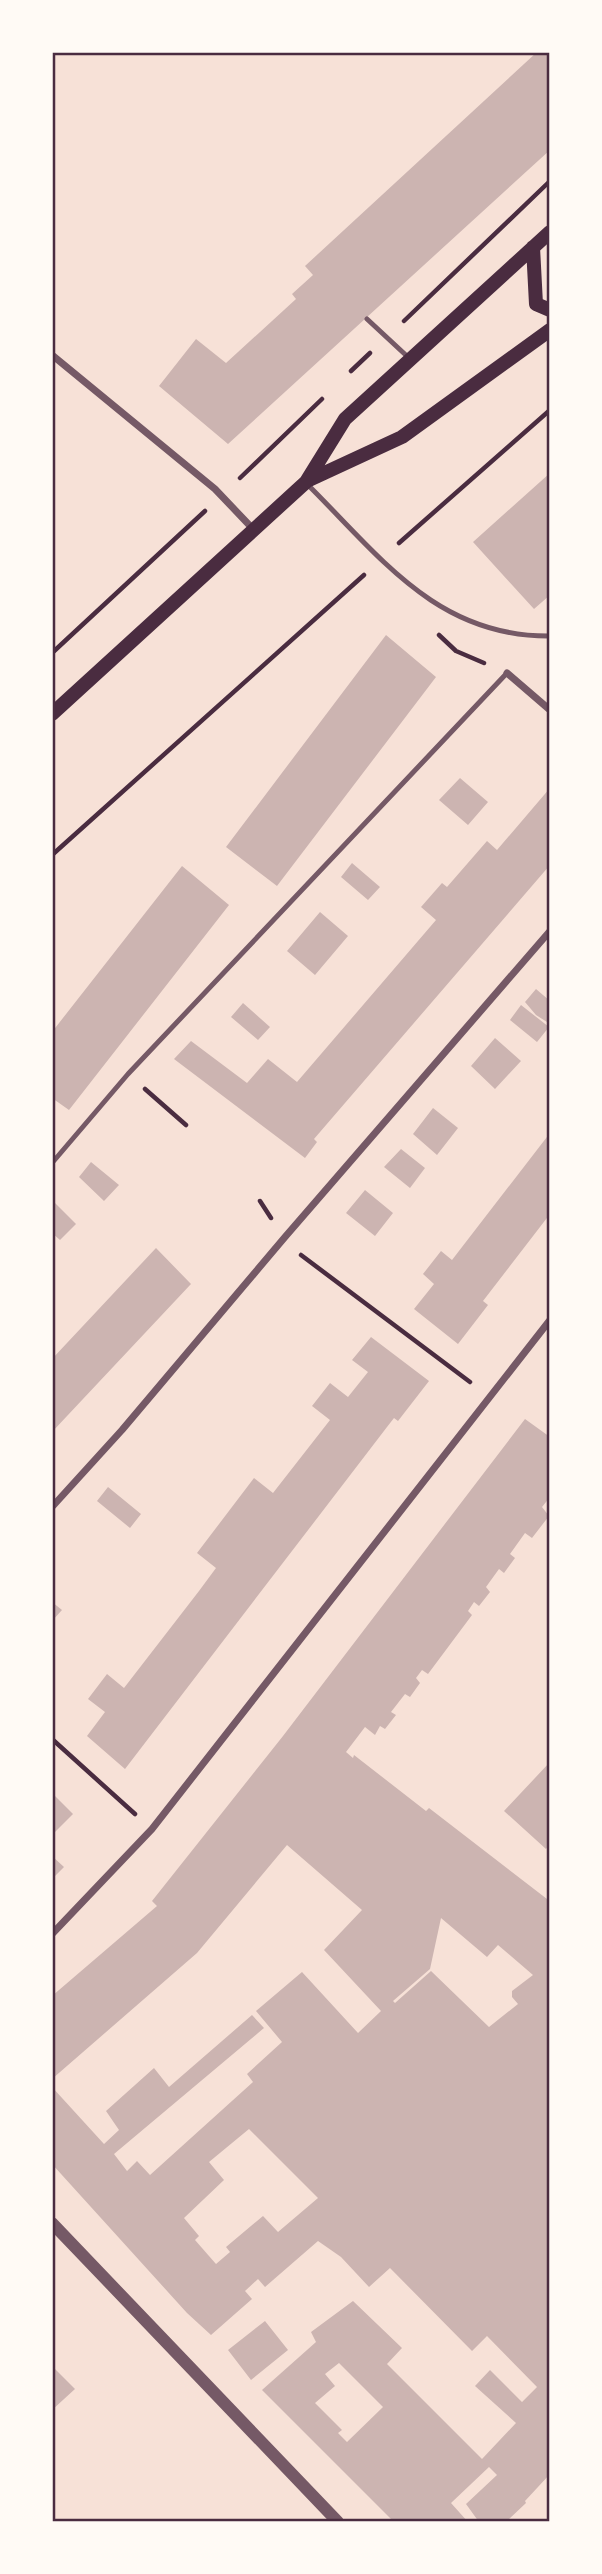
<svg xmlns="http://www.w3.org/2000/svg" width="602" height="2574" font-family="'Varela Round',sans-serif">
<style>
.building{fill:#ccb4b1;fill-rule:evenodd}
.lines{fill:none;stroke-linecap:round;stroke-linejoin:round}
.path{stroke:#4a2c40;stroke-width:4.5}
.service{stroke:#755966;stroke-width:5}
.minor{stroke:#755966;stroke-width:7}
.tertiary{stroke:#755966;stroke-width:12}
.secondary{stroke:#4a2c40;stroke-width:14}
.neatline{fill:none;stroke:#4a2c40;stroke-width:2.5}
</style>
<rect width="100%" height="100%" fill="#f7e1d7"/>
<!-- building -->
<path class="building" d="M537 52H550V150L228 444 159 386 196 339 226 363 296 299 292 294 313 275 305 266Z
M550 473V595L534 609 473 542Z
M386 635 436 677 277 886 226 847Z
M460 778 488 802 468 825 439 800Z
M550 788V865L314 1139 317 1142 305 1158 174 1059 191 1041 247 1083 268 1059 297 1082 436 920 421 907 442 883 447 887 487 841 497 850Z
M352 863 380 887 368 900 341 877Z
M182 866 229 905 69 1110 52 1098V1032Z
M320 912 348 936 315 975 287 951Z
M536 989 550 1001V1019L547 1022 536 1015 525 1002Z
M243 1003 270 1027 258 1040 231 1017Z
M521 1005 549 1027 537 1042 510 1020Z
M495 1038 521 1061 495 1089 471 1066Z
M433 1108 458 1128 437 1155 413 1134Z
M550 1133V1214L483 1301 488 1305 458 1344 414 1309 434 1284 423 1274 441 1251 452 1260Z
M401 1149 425 1168 410 1188 384 1167Z
M91 1162 119 1185 104 1201 79 1177Z
M365 1190 393 1213 375 1236 346 1213Z
M52 1200 76 1224 60 1240 52 1233Z
M156 1248 191 1284 52 1432V1359Z
M371 1337 429 1381 398 1421 394 1418 387 1427 125 1769 87 1736 105 1712 88 1699 107 1674 124 1688 199 1591 216 1568 197 1553 254 1478 273 1493 330 1420 312 1406 330 1383 348 1397 368 1372 352 1360Z
M525 1419 550 1437V1497L542 1507 549 1516 532 1538 525 1533 510 1554 515 1558 504 1573 499 1569 486 1587 490 1592 479 1606 474 1602 468 1611 472 1615 428 1674 422 1670 416 1678 420 1683 410 1697 405 1694 391 1712 396 1715 385 1729 380 1726 375 1735 365 1727 346 1752 353 1758 354 1755 426 1811 429 1808 547 1899 550 1896V2474L525 2501 526 2503 506 2522H479L466 2504 497 2475 489 2467 451 2503 468 2522H394L262 2390 316 2342 311 2332 353 2301 402 2348 387 2364 482 2459 516 2423 475 2386 490 2370 522 2402 537 2387 487 2336 472 2351 390 2268 369 2287 341 2257 318 2241 265 2287 258 2279 245 2291 252 2299 211 2335 187 2313 52 2164V2087L104 2144 119 2130 106 2111 154 2068 169 2087 252 2015 264 2028 114 2154 127 2171 137 2161 150 2175 253 2082 247 2074 282 2042 256 2011 302 1972 358 2033 381 2011 324 1950 362 1910 287 1845 197 1953 52 2079V1996L157 1906 152 1901 283 1736ZM441 1918 487 1957 498 1945 533 1975 512 1991V1997L518 2004 489 2027 431 1971 395 2003 393 2001 430 1969ZM249 2129 318 2198 278 2232 263 2216 226 2247 230 2252 216 2264 195 2240 199 2236 184 2218 224 2180 209 2162ZM339 2363 383 2407 347 2442 338 2433 342 2430 315 2403 335 2386 325 2374Z
M108 1487 141 1514 130 1528 97 1501Z
M52 1602 62 1610 52 1621Z
M550 1762V1844L546 1849 504 1811Z
M52 1793 73 1814 52 1835Z
M52 1856 64 1867 52 1879Z
M265 2321 288 2350 251 2380 228 2350Z
M52 2366 75 2389 52 2410Z"/>
<g class="lines">
<!-- path -->
<path class="path" d="M404 321 550 181
M351 371 370 353
M240 478 322 399
M399 543 550 410
M439 635 456 651 484 663
M52 653 205 511
M52 855 364 575
M145 1089 186 1125
M260 1201 271 1218
M301 1255 470 1382
M52 1739 135 1814"/>
<!-- service -->
<path class="service" d="M367 319 409 358
M306 483C379 555 436 637 550 636
M52 1163 128 1074 507 673"/>
<!-- minor -->
<path class="minor" d="M52 355 215 489 254 530
M507 673 550 710
M52 1507 122 1430 285 1237 550 931
M52 1934 152 1829 550 1320"/>
<!-- tertiary -->
<path class="tertiary" d="M52 2223 338 2522"/>
<!-- secondary -->
<path class="secondary" d="M533 247 536 304 550 310
M307 481 402 437 550 330
M52 714 306 482 345 419 550 232"/>
</g>
<!-- border -->
<rect width="602" height="2574" fill="none" stroke="#fffaf5" stroke-width="108"/>
<rect x="54" y="54" width="494" height="2466" class="neatline"/>
</svg>
